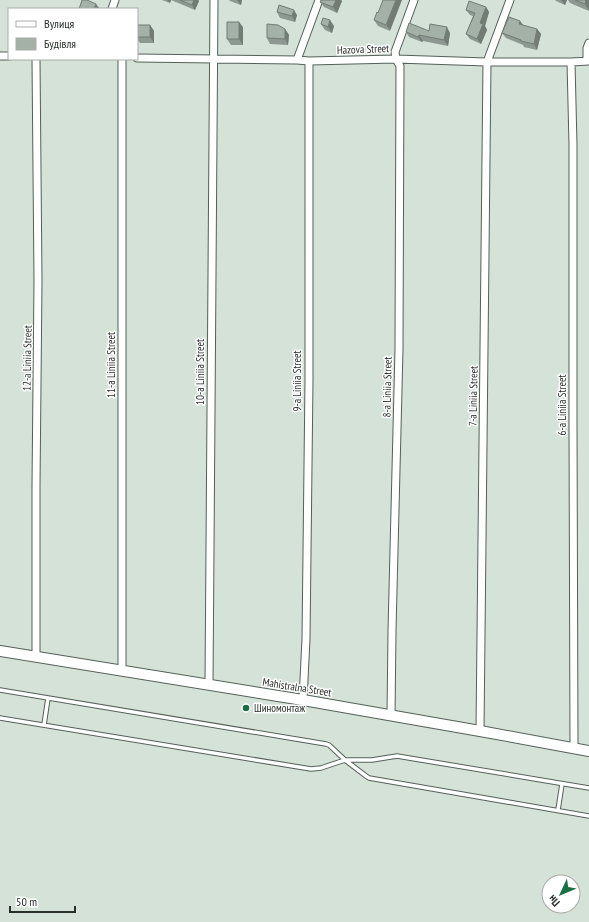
<svg xmlns="http://www.w3.org/2000/svg" width="589" height="922" font-family="'PT Sans Narrow',sans-serif">
<style>
.lines{fill:none;stroke-linecap:round;stroke-linejoin:round}
.lane-casing{stroke:#546058;stroke-width:5.5}
.street-casing{stroke:#546058;stroke-width:9}
.secondary-casing{stroke:#546058;stroke-width:12}
.lane{stroke:#fff;stroke-width:3.5}
.street{stroke:#fff;stroke-width:7}
.secondary{stroke:#fff;stroke-width:10}
.wall{fill:#8c9890}
.shaded-wall{fill:#727c75}
.building{fill:#a3b1a7;stroke:#727c75}
.poi-dot{fill:#196f41;stroke:#fff;stroke-width:1.5}
.labels{text-anchor:middle;dominant-baseline:central;stroke-width:3;stroke-linejoin:round;paint-order:stroke}
.street-label{font-size:11px;fill:#282e2a;stroke:#fff}
.poi-label{font-size:11px;fill:#282e2a;stroke:#fff;text-anchor:start}
</style>
<rect width="100%" height="100%" fill="#d4e2d8"/>
<g class="lines">
<defs>
<path id="lane" d="M0 690 326 744 329 745 345 760 366 776 369 778 589 816
M0 718 311 769 321 768 345 760H372L397 756 589 788
M44 725 48 698
M558 810 562 784"/>
<path id="street" d="M112 9 115 0
M0 56H9
M137 58 297 60 309 61 396 59 487 62H571L589 61
M122 59V671
M297 60 319 0
M587 61V48L589 43
M571 62 573 145V421L574 748
M36 656V486L38 281 36 59
M209 685 214 0
M303 700 306 639 309 380V61
M391 716 392 631 399 349 400 66 396 59 395 52 414 0
M480 731 487 62 510 0"/>
<path id="secondary" d="M0 651 303 700 480 731 589 751"/>
</defs>
<!-- lane casing -->
<use href="#lane" class="lane-casing"/>
<!-- street casing -->
<use href="#street" class="street-casing"/>
<!-- secondary casing -->
<use href="#secondary" class="secondary-casing"/>
<!-- lane -->
<use href="#lane" class="lane"/>
<!-- street -->
<use href="#street" class="street"/>
<!-- secondary -->
<use href="#secondary" class="secondary"/>
</g>
<!-- wall -->
<path class="wall" d="M162 0H198L199 1 195 10 171 0 170 3Z
M229 0H242L241 5 230 1Z
M321 0H341L342 1 337 13 324 7 320 2Z
M555 0H567L565 5 556 1Z
M568 0H589V11L570 3Z
M486 7 489 12 485 26 487 30 481 44 470 39 466 34 473 16 470 15 466 10Z
M277 12 297 15 295 22 280 18Z
M378 13 390 31 378 26 374 20Z
M321 24 334 26 332 33 325 30Z
M137 25H150L154 31V43H140L137 39Z
M523 25 537 29 541 34 537 50 524 47 523 45 506 38 502 33Z
M243 27V45H231L227 39Z
M285 29 289 35 288 45 270 44 267 38Z
M429 31 450 33 448 46 423 41 422 42 409 37 406 32Z"/>
<!-- shaded-wall -->
<path class="shaded-wall" d="M167 0H171L170 3Z
M194 0H198L199 1 195 10 192 5Z
M237 0H242L241 5Z
M336 0H341L342 1 337 13 333 7Z
M396 0H402L390 31 386 25Z
M561 0H567L565 5Z
M586 0H589V10L585 4Z
M96 4 100 9H94Z
M486 7 489 12 485 26 487 30 481 44 477 39 480 23Z
M294 10 297 15 295 22 292 16Z
M330 20 334 26 332 33 328 27Z
M520 21 524 26 519 24Z
M239 22 243 27V45L239 39Z
M150 25 154 31V43L150 37Z
M447 27 450 33 448 46 444 40Z
M285 29 289 35 288 45 285 39Z
M537 29 541 34 537 50 534 44Z
M419 35 423 41 422 42 418 37Z"/>
<!-- building -->
<path class="building" d="M82 0H87L96 4 94 9H79Z
M180 0H194L192 5Z
M321 0H336L333 7 320 2Z
M383 0H396L386 25 374 20 377 12 378 13Z
M575 0H586L585 4Z
M469 1 486 7 480 23 483 24 477 39 466 34 475 13 466 10Z
M279 5 294 10 292 16 277 12Z
M509 17 520 21 519 24 537 29 534 44 521 41V40L502 33Z
M323 18 330 20 328 27 321 24Z
M227 22H239V39H227Z
M409 23 429 31 430 24 447 27 444 40 419 35 418 37 406 32Z
M267 24 278 25 285 29V39L267 38Z
M137 25H150V37H137Z"/>
<!-- markers -->
<circle class="poi-dot" cx="246" cy="708" r="4"/>
<g class="labels">
<!-- street labels -->
<g class="street-label">
<text transform="translate(363 49) rotate(-2)">Hazova Street</text>
<text transform="translate(27 358) rotate(-89)">12-a Liniia Street</text>
<text transform="translate(111 365) rotate(-90)">11-a Liniia Street</text>
<text transform="translate(200 372) rotate(-90)">10-a Liniia Street</text>
<text transform="translate(297 381) rotate(-90)">9-a Liniia Street</text>
<text transform="translate(387 387) rotate(-89)">8-a Liniia Street</text>
<text transform="translate(473 396) rotate(-89)">7-a Liniia Street</text>
<text transform="translate(562 405) rotate(-90)">6-a Liniia Street</text>
<text transform="translate(297 687) rotate(9)">Mahistralna Street</text>
</g>
<!-- poi labels -->
<g class="poi-label">
<text x="254" y="708">Шиномонтаж</text>
</g>
</g>
<!-- legend -->
<rect x="8" y="8" width="130" height="52" fill="#ffffff" stroke="#a9abaa"/>
<rect x="16" y="21" width="20" height="6" fill="#ffffff" stroke="#a9abaa"/>
<text x="44" y="28" font-size="12" fill="#282e2a">Вулиця</text>
<rect x="16" y="38" width="20" height="12" fill="#a3b1a7" stroke="#a9abaa"/>
<text x="44" y="48" font-size="12" fill="#282e2a">Будівля</text>
<!-- north arrow -->
<g transform="translate(561 894) rotate(226)"><circle r="19" fill="#ffffff" stroke="#a9abaa"/>
<path d="M0-3L7 15L0 10L-7 15Z" fill="#196f41"/>
<text y="-6" font-size="11" font-weight="bold" text-anchor="middle" fill="#282e2a">Пн</text>
</g>
<!-- scale -->
<path d="M10 906v6h65v-6" fill="none" stroke="#282e2a" stroke-width="2"/>
<text x="16" y="906" font-size="12" fill="#282e2a" stroke="#ffffff" stroke-width="3" paint-order="stroke">50 m</text>
</svg>
